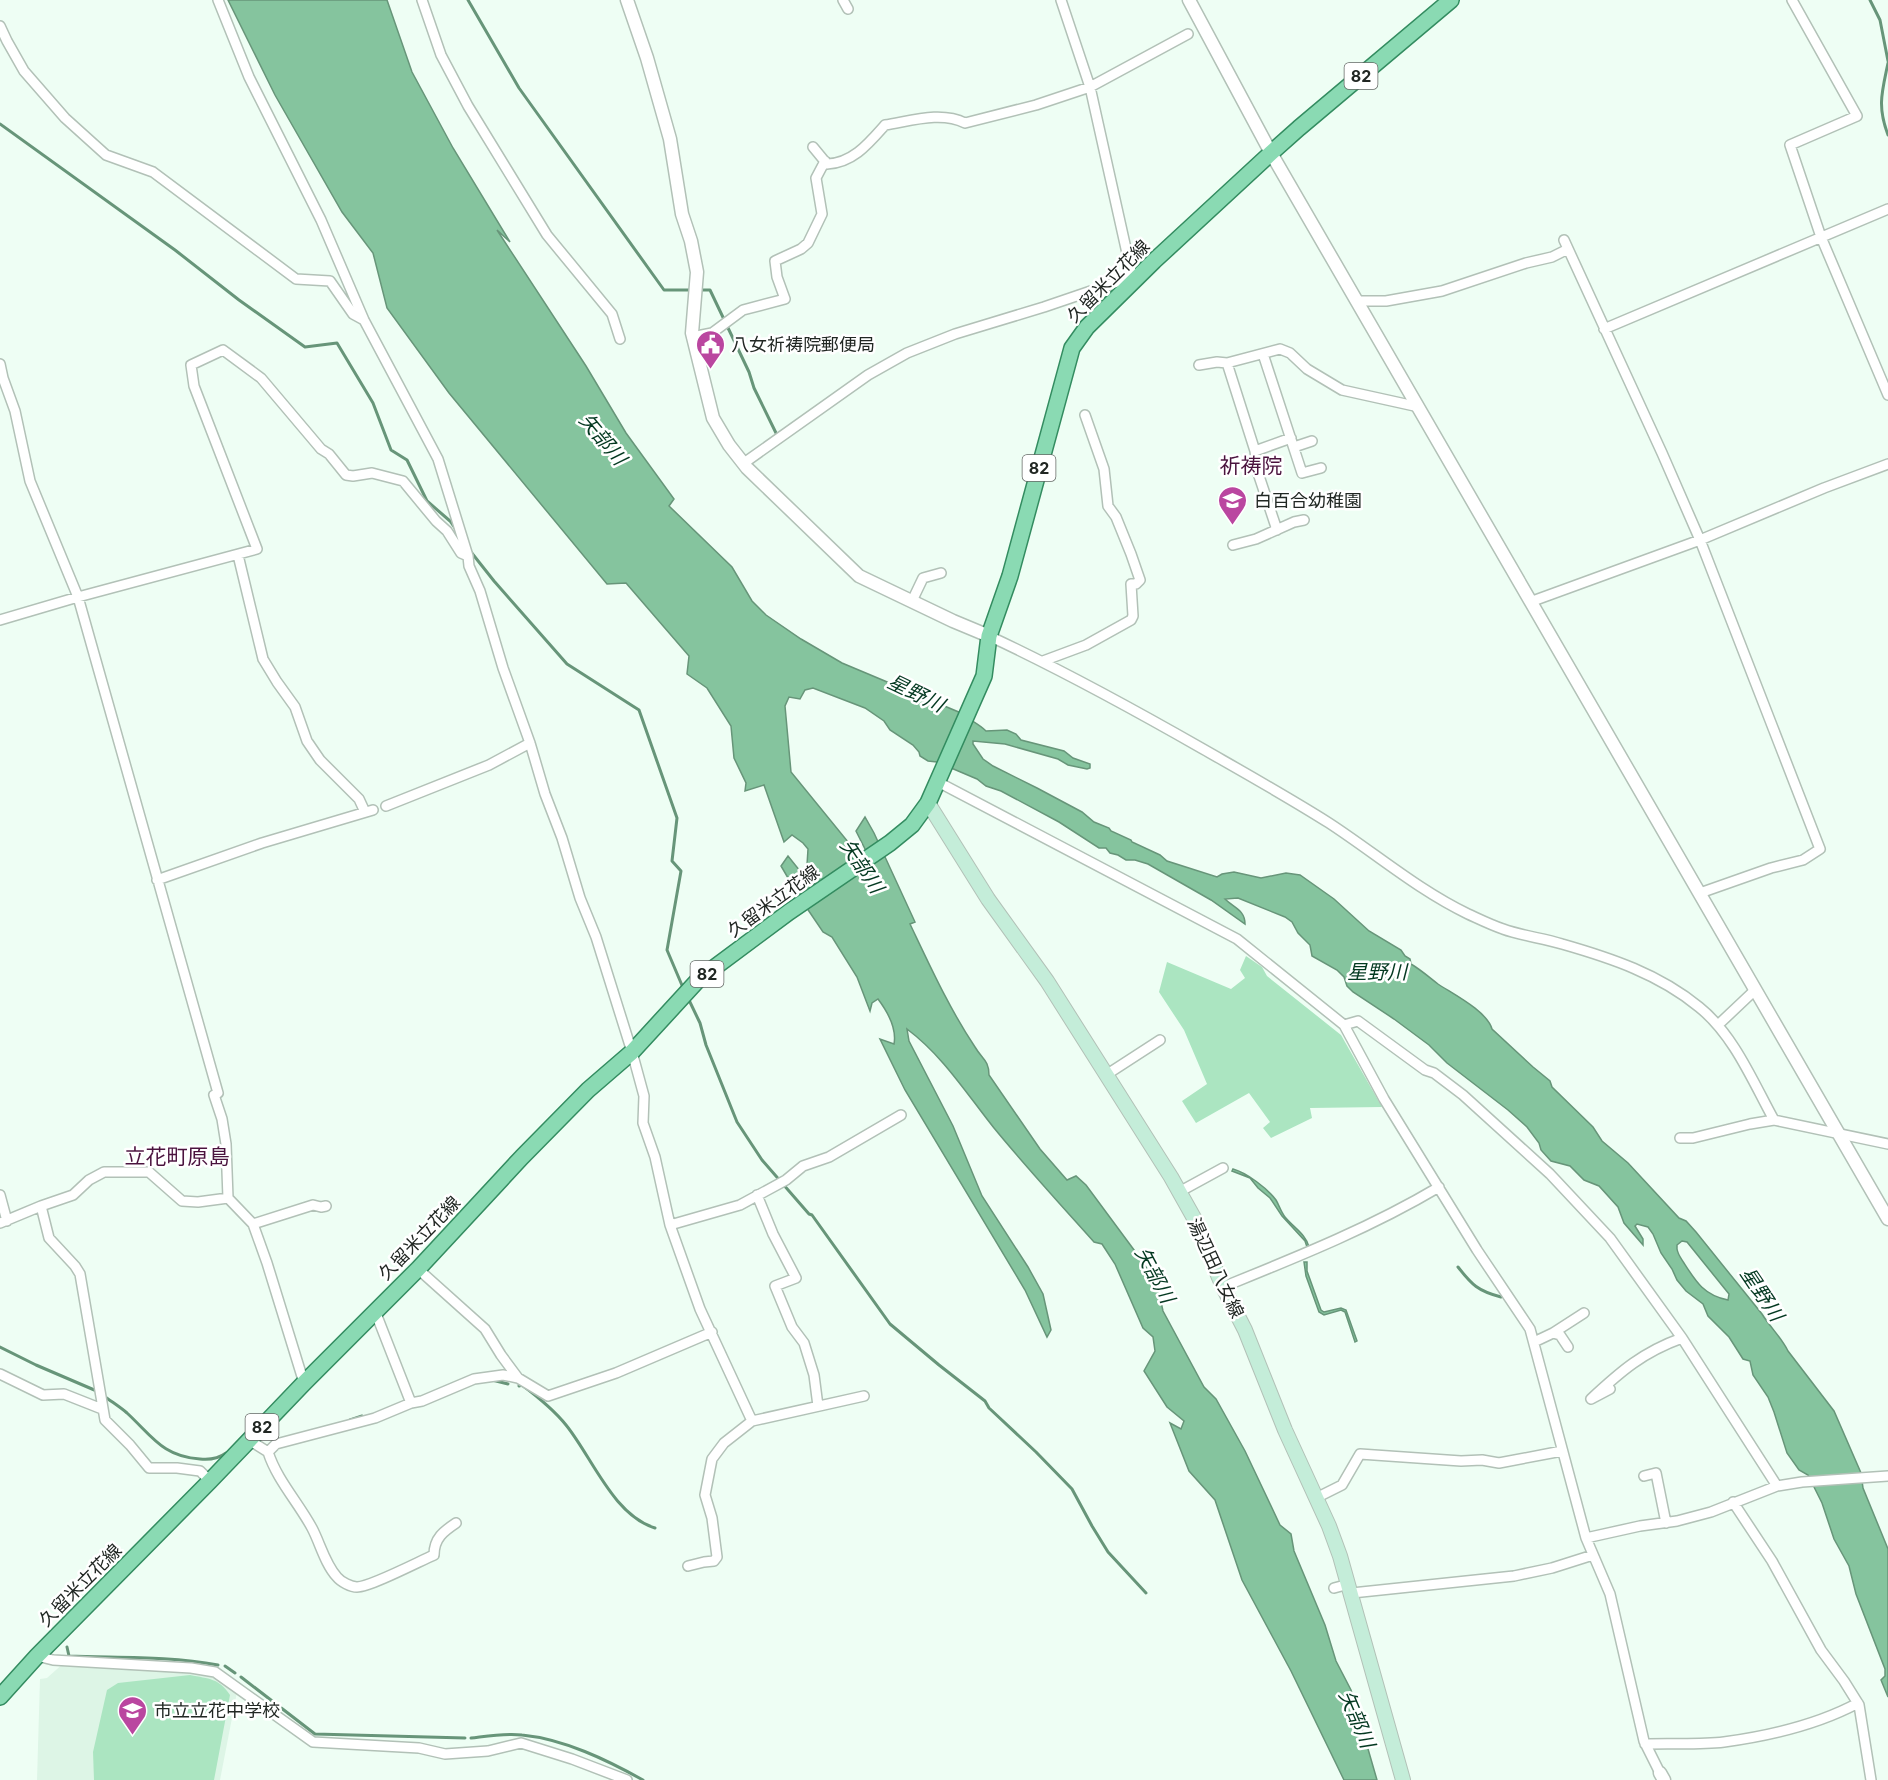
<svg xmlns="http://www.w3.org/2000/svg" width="1888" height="1780" font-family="Inter,'Noto Sans JP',sans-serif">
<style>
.built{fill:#ddf5e6}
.green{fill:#abe5c1}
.water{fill:#85c49e;stroke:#679579;stroke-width:1.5;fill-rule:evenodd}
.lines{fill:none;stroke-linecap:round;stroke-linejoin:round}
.stream{stroke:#679579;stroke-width:3}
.minor-casing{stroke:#b2c1b7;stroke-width:12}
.tertiary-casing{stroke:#b2c1b7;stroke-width:15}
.secondary-casing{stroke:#b2c1b7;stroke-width:16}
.primary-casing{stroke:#338c60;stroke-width:18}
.minor{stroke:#fff;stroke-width:9}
.tertiary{stroke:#fff;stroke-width:12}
.secondary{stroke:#c4edd9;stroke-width:14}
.primary{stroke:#8adab3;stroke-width:15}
.labels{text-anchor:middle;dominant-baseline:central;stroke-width:5;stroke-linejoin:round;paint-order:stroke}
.shield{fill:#fff;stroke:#646865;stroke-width:1.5}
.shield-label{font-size:16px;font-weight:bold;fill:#212723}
.street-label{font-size:18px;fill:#212723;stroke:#fff}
.poi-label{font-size:18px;fill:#212723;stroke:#fff;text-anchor:start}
.water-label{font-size:20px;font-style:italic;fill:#043921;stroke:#fff}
.quarter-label{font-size:21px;fill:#4a133e;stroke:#fff}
</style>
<rect width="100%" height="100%" fill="#eefef4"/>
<!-- built -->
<path class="built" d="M65 1662 212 1673 237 1692 220 1780H37L40 1679 47 1678Z"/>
<!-- green -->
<path class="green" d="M1246 956 1262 967 1267 976 1341 1035 1382 1107 1310 1108 1312 1118 1271 1138 1263 1128 1270 1122 1249 1093 1196 1123 1182 1101 1207 1084 1184 1030 1159 992 1167 962 1231 989 1245 978 1240 970Z
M190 1675C209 1679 219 1678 230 1695L214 1780H94L93 1752 107 1690 118 1683Z"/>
<!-- water -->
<path class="water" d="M228 0H387L412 72 453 148 510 242 497 230 586 366 626 433 674 499 669 506 732 567 752 601 766 615 801 639 842 663 961 713C969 720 978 723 986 731L1007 730 1016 734 1021 740 1064 751 1073 758 1090 764V768L1087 769 1068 765 1058 759 1005 744 973 741V744L983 759 993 766 1037 788 1082 812 1094 822 1109 828 1111 831 1131 840 1132 842 1160 855 1167 861 1217 877 1222 874 1234 872 1261 878 1286 873 1300 875 1334 899 1369 931 1401 950 1405 956 1410 959 1411 964C1421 970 1429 977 1438 984 1453 994 1487 1011 1492 1029L1533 1067 1550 1081 1552 1087 1593 1127 1602 1141 1628 1163 1679 1218 1686 1221 1696 1232 1762 1314C1770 1327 1781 1337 1788 1351L1834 1411 1861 1473 1863 1488 1888 1549V1697L1881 1680 1885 1676V1669L1856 1594 1849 1566 1834 1539 1822 1503 1808 1475 1799 1470 1787 1453 1774 1412 1768 1397 1753 1375 1750 1361 1743 1359 1729 1337 1708 1316 1703 1304 1686 1291 1677 1280 1672 1269 1661 1253 1653 1234 1648 1227 1637 1224 1635 1226 1643 1239V1245L1624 1223 1618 1207 1599 1186 1584 1180 1570 1166 1551 1161 1541 1150 1539 1143 1527 1127 1508 1110 1447 1063 1429 1045 1394 1019 1353 992 1347 986 1344 977 1337 970 1312 956 1310 945 1298 933 1292 922 1285 917 1238 898 1225 899C1234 908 1245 910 1245 924L1211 900 1148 864 1135 860H1126L1118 855 1110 853 1106 848H1099L1059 822 1001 791 986 786 977 779 937 762 928 761 920 756 919 752 913 745 890 730 884 721 865 708 813 688 805 690 800 699 789 697 785 706 791 772 857 853 866 851 856 831 865 817 874 833 915 922 910 924C930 966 949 1008 975 1047 982 1059 989 1060 989 1075L1040 1149 1067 1180 1076 1176 1086 1185 1140 1258 1165 1296 1161 1302 1163 1311 1204 1387 1216 1399 1245 1451 1280 1525 1291 1534 1294 1551 1325 1625 1336 1661 1351 1690 1377 1780H1344L1291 1671 1242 1580 1215 1500 1189 1471 1170 1423 1181 1429 1184 1421 1167 1407 1144 1371 1155 1351 1153 1337 1143 1328 1115 1264 1102 1244 1094 1242C1060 1204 1026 1167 994 1128 966 1093 943 1056 907 1029L909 1041 953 1126 982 1196 1028 1267 1043 1294 1051 1330 1047 1337 1025 1290 905 1090 880 1039 894 1044C897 1028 887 1011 878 999L872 1003 870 1011 857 977 832 937 823 932 798 895 781 866 788 856 812 886 816 882 807 865 808 849 803 843 792 835 784 842 764 785 745 791 746 783 734 758 731 726 707 688 687 674 689 656 626 583 607 584 449 393 387 308 373 253 342 212 275 95ZM1682 1241 1687 1242 1729 1294 1728 1300C1704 1295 1696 1282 1684 1263 1681 1258 1678 1255 1677 1249V1245Z
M1233 1169C1247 1173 1267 1188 1276 1200 1279 1205 1281 1212 1285 1217 1293 1227 1306 1234 1309 1247H1307L1305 1241 1282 1216 1270 1198 1258 1188 1250 1178 1232 1171Z
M1304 1262H1307V1271L1321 1310 1324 1312 1341 1308 1346 1310 1357 1341 1355 1342 1345 1312 1341 1310 1324 1315 1319 1312 1306 1276Z"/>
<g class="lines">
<!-- stream -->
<path class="stream" d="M468 0 519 88 664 290H692
M1870 0 1880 20 1888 61
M1888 63C1882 92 1877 106 1888 135
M0 124 175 250 239 300 305 347 337 343 373 403 391 450 407 460 427 501 450 521 457 531
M699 290H710L749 372 754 388 776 433
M471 552 494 581 567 664 639 710 677 818 672 861 681 871 667 950 684 990
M688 998 700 1023 706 1045 737 1122 762 1160 809 1214 812 1215 890 1324 939 1365 985 1401 989 1408 1036 1452 1072 1489 1092 1526 1108 1552 1146 1593
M1458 1267C1472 1285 1478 1291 1501 1297
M0 1347 36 1365 99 1392
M492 1380 508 1384
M519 1386 522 1385C538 1397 554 1410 566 1425 592 1457 613 1515 655 1528
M104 1396C112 1402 120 1407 127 1413 152 1436 163 1457 200 1459 210 1460 218 1459 226 1453
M350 1420 362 1416
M271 1436 275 1437
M67 1647 69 1656C118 1658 169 1656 218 1665
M225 1666 235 1673
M241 1677 315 1734 465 1738
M471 1738C488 1736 505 1733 522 1735 564 1739 607 1760 643 1780"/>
<defs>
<path id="minor" d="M218 0 249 77 321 220 364 320 438 459 468 556 469 566 480 591 503 668 530 743 545 794 562 838 580 898 596 937 632 1052 644 1096 643 1123 655 1157 670 1225 700 1309 752 1421
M422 0 441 55 468 106 547 235 612 314 620 339
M843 0 848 9
M1061 0 1090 87 1133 280
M1792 0 1857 116 1790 145 1821 237 1888 395
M0 26 7 41 24 71 65 118 106 155 153 172 296 279 330 281 353 314 364 320
M813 147 827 164C853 163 869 143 885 125 911 121 941 111 965 123L1036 105 1090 87 1188 34
M1564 240 1662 453 1700 540 1820 849 1803 860 1771 868 1700 893
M1358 301H1386L1442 291 1526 263 1552 257 1568 249
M1604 329 1888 209
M692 337 712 333 743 310 785 299 777 277 775 261 801 249 808 243 822 214 816 178 825 161
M1263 354 1302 473 1321 468
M1227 363 1255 451 1258 473 1277 530
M0 364 3 378 15 411 30 481 78 597 218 1093 214 1095 222 1119 226 1144 228 1198 253 1224 267 1263 304 1383
M1199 365 1217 362 1227 363 1280 349 1290 353 1307 369 1342 390 1419 407
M1294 447 1312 441
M1255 451 1291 438
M744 463 868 375 907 353 955 334 1044 307 1132 277
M1233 545 1256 539 1294 522 1304 520
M238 555 263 659 277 682 295 707 307 741 320 760 359 799 365 812
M912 601 923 578 941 573
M1530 602 1700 540 1824 488 1888 464
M0 620 78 597 257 549 194 386 191 365 223 350 261 378 321 449 329 454 346 475 353 476 372 473 403 481 436 521 447 531 461 553 468 556
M989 636C1062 670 1133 709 1203 749 1245 773 1288 797 1329 823 1375 853 1418 890 1468 914 1479 919 1491 925 1503 929 1522 936 1543 938 1562 944 1611 958 1659 974 1699 1007 1734 1035 1753 1082 1774 1120L1888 1144
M1043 661 1086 645 1131 620 1133 616 1131 584H1136L1140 580 1131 554 1116 517 1108 506 1104 469 1085 415
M938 782 1237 939 1344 1025 1384 1099 1477 1250 1530 1329 1586 1538 1610 1594 1644 1741 1660 1773
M386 806 489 765 530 743
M157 880 262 843 373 810
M1344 1025 1358 1021 1425 1070 1434 1073 1463 1095 1550 1174 1610 1238 1682 1338 1777 1486
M1718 1025 1755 990
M1106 1075 1160 1040
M1680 1138H1693L1750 1124 1774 1120
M1179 1192 1223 1168
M0 1195 7 1221
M757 1195 773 1234 796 1278 775 1286 792 1327 804 1343 814 1375 818 1406
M41 1206 49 1238 75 1266 80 1274 105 1420 130 1445 149 1468H177L200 1471 210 1481
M0 1223 41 1206 73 1195 89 1180 104 1172H149L182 1201 198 1202 228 1198
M253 1224 313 1205 321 1207 326 1206
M670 1225 740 1205 786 1180 803 1166 829 1157 901 1115
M418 1269 485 1329 501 1355 518 1378 548 1396 616 1373 712 1332
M1223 1287C1297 1257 1370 1228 1439 1187
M375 1311 411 1403
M1553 1333 1584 1313
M1534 1342 1553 1333 1560 1335 1568 1347
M0 1374 43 1395 64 1394 102 1409
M1610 1389 1591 1399C1621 1371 1643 1352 1682 1338
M249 1440 268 1452 276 1444 375 1418 411 1403 422 1401 474 1379 503 1375 518 1378
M268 1452C277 1480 298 1502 312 1528 320 1543 325 1564 337 1577 341 1582 351 1587 357 1587 370 1587 420 1561 434 1555 434 1538 444 1531 456 1523
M1644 1476 1656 1473 1666 1523
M1316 1498 1342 1485 1360 1454 1461 1461 1482 1460 1499 1463 1562 1451
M1733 1502 1772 1561 1821 1650 1844 1681 1859 1705 1871 1780
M1586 1538 1640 1526 1677 1521 1711 1512 1777 1486 1802 1482 1888 1476
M688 1566 704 1562 714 1561 717 1557 712 1518 705 1495 712 1459 724 1443 752 1421 864 1396
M1334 1588 1349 1584
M1352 1593 1514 1576 1552 1568 1593 1555
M37 1656 53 1660 191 1668 215 1672 313 1742 419 1748 445 1754 488 1751 521 1743 572 1759 627 1780
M1645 1744C1671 1743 1699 1745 1724 1742 1768 1736 1819 1724 1858 1703"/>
<path id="tertiary" d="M627 0 647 58 670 139 682 214 691 241 697 272 692 333 713 418 729 445 747 468 859 576 953 621 989 636
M1189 0 1271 153 1888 1219
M1660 1773 1664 1780"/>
<path id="secondary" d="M928 803 988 899 1047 981 1171 1177 1194 1218 1223 1287 1245 1330 1285 1430 1329 1526 1340 1556 1403 1780"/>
<path id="primary" d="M0 1697 37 1656 210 1481 304 1383 418 1269 522 1157 588 1090 632 1052 699 979 789 912 890 843 912 825 928 803 984 676 989 636 1010 576 1072 348 1087 327 1154 261 1271 153 1299 128 1451 0"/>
</defs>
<!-- minor casing -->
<use href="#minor" class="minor-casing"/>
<!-- tertiary casing -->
<use href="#tertiary" class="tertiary-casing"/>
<!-- secondary casing -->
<use href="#secondary" class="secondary-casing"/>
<!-- primary casing -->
<use href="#primary" class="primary-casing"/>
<!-- minor -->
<use href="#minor" class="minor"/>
<!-- tertiary -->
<use href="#tertiary" class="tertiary"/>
<!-- secondary -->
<use href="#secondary" class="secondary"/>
<!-- primary -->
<use href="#primary" class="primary"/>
</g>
<!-- icons -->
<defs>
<symbol id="civic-pin" viewBox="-11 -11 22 30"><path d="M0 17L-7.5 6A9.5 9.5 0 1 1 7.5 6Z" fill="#ba46a0" stroke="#fff"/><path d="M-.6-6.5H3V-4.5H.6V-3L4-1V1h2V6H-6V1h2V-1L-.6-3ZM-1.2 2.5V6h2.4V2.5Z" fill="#fff"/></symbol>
<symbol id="school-pin" viewBox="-11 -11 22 30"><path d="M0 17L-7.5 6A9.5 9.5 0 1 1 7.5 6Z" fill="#ba46a0" stroke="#fff"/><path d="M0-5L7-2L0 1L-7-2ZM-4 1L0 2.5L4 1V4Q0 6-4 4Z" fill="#fff"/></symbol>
</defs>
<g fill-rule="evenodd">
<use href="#civic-pin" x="694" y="328" width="33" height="45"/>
<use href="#school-pin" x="1216" y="484" width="33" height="45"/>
<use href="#school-pin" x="116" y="1694" width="33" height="45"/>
</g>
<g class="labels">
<!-- shield labels -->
<g class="shield">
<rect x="1344.5" y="63" width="33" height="26" rx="4.5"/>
<rect x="1022.5" y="455" width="33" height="26" rx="4.5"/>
<rect x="690.5" y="961" width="33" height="26" rx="4.5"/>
<rect x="245.5" y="1414" width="33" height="26" rx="4.5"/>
</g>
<g class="shield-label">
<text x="1361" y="76">82</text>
<text x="1039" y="468">82</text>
<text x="707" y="974">82</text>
<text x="262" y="1427">82</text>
</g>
<!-- street labels -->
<g class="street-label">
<text transform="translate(1108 281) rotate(-45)">久留米立花線</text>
<text transform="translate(773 901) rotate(-36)">久留米立花線</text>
<text transform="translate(419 1238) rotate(-46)">久留米立花線</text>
<text transform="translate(1216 1268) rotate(65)">湯辺田八女線</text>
<text transform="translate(80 1585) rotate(-45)">久留米立花線</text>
</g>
<!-- poi labels -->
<g class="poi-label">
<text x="731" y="344">八女祈祷院郵便局</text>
<text x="1254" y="500">白百合幼稚園</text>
<text x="154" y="1710">市立立花中学校</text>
</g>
<!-- water labels -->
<g class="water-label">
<text transform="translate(603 439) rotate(50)">矢部川</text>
<text transform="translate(916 693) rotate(26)">星野川</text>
<text transform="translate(862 866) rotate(56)">矢部川</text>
<text x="1377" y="972">星野川</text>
<text transform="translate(1155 1275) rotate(62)">矢部川</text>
<text transform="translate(1762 1294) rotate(56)">星野川</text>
<text transform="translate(1357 1719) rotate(67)">矢部川</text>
</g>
<!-- quarter labels -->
<g class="quarter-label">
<text x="1251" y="465">祈祷院</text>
<text x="177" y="1156">立花町原島</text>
</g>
</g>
</svg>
